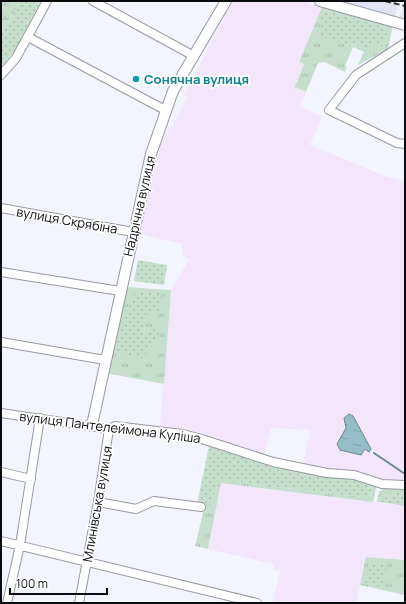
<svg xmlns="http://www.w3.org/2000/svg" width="406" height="604" font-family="Manrope,sans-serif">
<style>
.built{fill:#e1e5f3}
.industrial{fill:#f3e6fa;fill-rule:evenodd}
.grass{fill:url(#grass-tufts);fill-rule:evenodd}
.wetland{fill:url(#wetland-marsh)}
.garden{fill:url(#garden-dots)}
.water{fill:url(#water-ripples);stroke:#6b8891}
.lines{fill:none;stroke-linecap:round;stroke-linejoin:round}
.stream{stroke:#6b8891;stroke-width:2}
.minor-casing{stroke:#9699a3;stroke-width:10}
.tertiary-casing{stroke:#9699a3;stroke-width:12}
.minor{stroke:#fff;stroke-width:8}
.tertiary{stroke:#fff;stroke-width:10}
.rail{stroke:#303236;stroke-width:2;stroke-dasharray:6 3;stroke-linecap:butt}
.culture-dot{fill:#0f9aa8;stroke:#fff;stroke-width:1.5}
.labels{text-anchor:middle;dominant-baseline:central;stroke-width:3.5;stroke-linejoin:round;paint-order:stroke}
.culture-label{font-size:13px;font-weight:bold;fill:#0d838f;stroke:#fff;text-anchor:start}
.street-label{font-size:13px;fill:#0a0b0f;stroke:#fff}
</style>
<defs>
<pattern id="grass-tufts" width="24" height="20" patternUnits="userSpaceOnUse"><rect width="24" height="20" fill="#c6decc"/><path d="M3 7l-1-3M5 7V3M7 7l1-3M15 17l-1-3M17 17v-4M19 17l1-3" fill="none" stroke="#a9bdae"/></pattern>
<pattern id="wetland-marsh" width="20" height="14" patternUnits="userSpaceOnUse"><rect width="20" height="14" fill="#c6decc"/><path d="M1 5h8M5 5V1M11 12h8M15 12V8" fill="none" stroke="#a9bdae"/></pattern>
<pattern id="garden-dots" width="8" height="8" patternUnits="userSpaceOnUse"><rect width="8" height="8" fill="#c6decc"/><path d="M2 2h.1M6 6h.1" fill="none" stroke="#a9bdae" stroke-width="1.8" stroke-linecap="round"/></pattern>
<pattern id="water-ripples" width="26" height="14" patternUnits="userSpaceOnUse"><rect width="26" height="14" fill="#95bdc9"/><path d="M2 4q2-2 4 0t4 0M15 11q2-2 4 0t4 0" fill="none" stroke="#7fa1ab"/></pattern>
</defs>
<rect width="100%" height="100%" fill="#f3f5fe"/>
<!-- built -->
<path class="built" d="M335 1H398L395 18Z
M405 1V21L399 19Z"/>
<!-- industrial -->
<path class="industrial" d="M233 1H301L322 7 299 62 304 64 295 87 306 92 300 106 322 117 310 145 385 176 405 181V484L382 482 303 466 310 430 271 428 264 457 203 437 160 426 171 290 189 260 182 254V244L139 234 162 138 173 124 187 97 183 96ZM344 418 369 452 365 449 337 444 346 428Z
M221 483 405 506V560L366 557 356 603H273L280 571 273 569 274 564 208 549Z"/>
<!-- grass -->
<path class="grass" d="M322 7 393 25 388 49 358 65 364 52 353 47 345 66 347 67 345 72 325 62 318 63 306 92 295 87 304 64 299 62ZM324 10 389 28 372 44 370 50 351 44V46L318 34 323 23 319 21Z
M126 287 171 290 164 384 106 373ZM136 292 147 312 143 339Z
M209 442 273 464 327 475 371 481 377 484 373 502 221 483 208 549 195 546 205 505H211L218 476 236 482 370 498 373 482 301 474 201 444Z
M387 486 405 487V490L395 489V496L381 494 380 502H377L379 492Z
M366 557 405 560V595L360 585Z"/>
<!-- wetland -->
<path class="wetland" d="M1 1H20L10 21 1 31Z"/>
<!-- garden -->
<path class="garden" d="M20 1H41L13 53 1 67V31L10 21Z
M324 10 389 28 382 46 372 44 370 50 352 44 350 46 318 35 322 23 319 21Z
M138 260 167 265 164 285 134 281Z
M136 292H162L160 314 147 312 143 338 152 328 161 333 143 358 114 352 122 323Z
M209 446 301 474 373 482 370 498 236 482 218 477 211 506 197 504Z
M395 489 405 490V506L380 502 381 494 395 496Z
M373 562 387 564 383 587 365 584 368 566Z"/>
<!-- water -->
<path class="water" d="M349 414 353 416 371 449 369 452 365 449 361 455 340 450 337 444 346 428 344 418Z"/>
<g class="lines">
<!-- stream -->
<path class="stream" d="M374 453 405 474"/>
<defs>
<path id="minor" d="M93 1 194 56
M28 37 165 110
M405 43 356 75 329 110 397 143 405 144
M1 75 16 58 47 1
M1 208 133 232
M1 272 120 291
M1 342 105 360
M1 413 109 429 115 426 182 434 202 439 273 462 327 473 354 475 382 484 405 485
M1 472 31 479
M98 502 136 509 154 501 201 507
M1 541 257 603
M7 603 20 545 40 418
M79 603 98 502 109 429"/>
<path id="tertiary" d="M320 1 405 25
M92 425 151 154 173 91 226 1"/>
</defs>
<!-- minor casing -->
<use href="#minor" class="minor-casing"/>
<!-- tertiary casing -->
<use href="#tertiary" class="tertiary-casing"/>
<!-- minor -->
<use href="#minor" class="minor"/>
<!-- tertiary -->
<use href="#tertiary" class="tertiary"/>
<!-- rail -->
<path class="rail" d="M385 1 405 6"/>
</g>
<!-- markers -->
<circle class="culture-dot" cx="136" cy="79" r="4"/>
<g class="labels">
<!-- culture labels -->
<g class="culture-label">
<text x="144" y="79">Сонячна вулиця</text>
</g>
<!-- street labels -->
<g class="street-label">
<text transform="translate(139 206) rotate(-77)">Надрічна вулиця</text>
<text transform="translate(67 220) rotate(10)">вулиця Скрябіна</text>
<text transform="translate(110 427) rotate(7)">вулиця Пантелеймона Куліша</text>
<text transform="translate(97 504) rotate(-80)">Млинівська вулиця</text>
</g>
</g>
<!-- border -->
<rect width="406" height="604" fill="none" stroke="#0a0b0f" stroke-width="4"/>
<!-- scale -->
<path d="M10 588v6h97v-6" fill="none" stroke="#0a0b0f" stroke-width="2"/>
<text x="16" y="588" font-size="12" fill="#0a0b0f" stroke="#ffffff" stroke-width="3" paint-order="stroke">100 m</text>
</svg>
